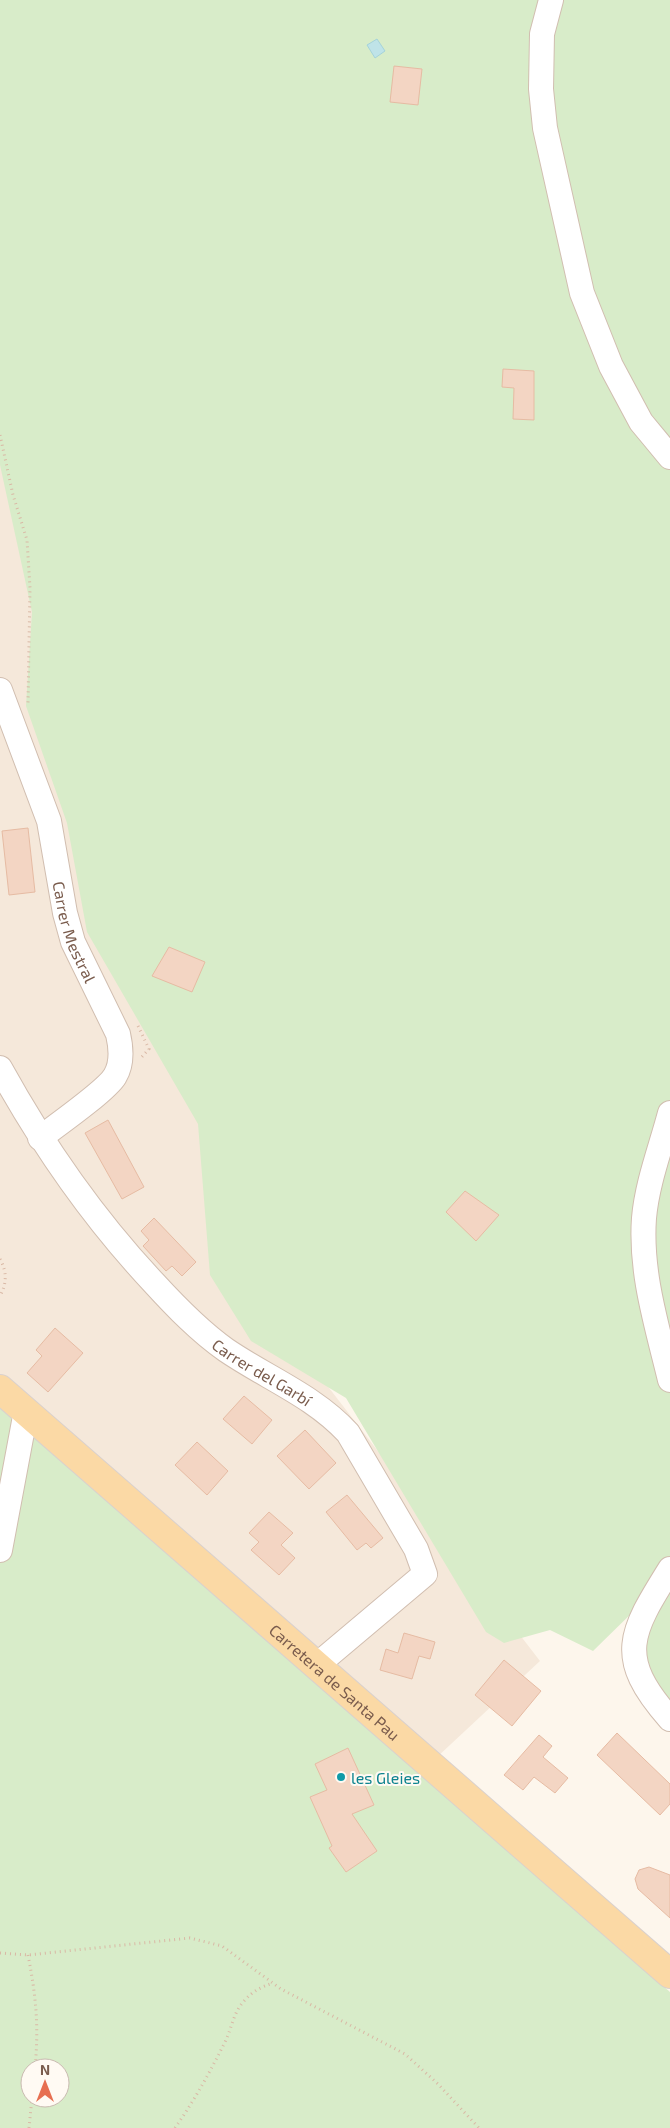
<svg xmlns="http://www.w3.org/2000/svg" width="670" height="2128" font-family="'Exo 2',sans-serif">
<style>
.residential{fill:#f5e8da}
.green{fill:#d8ecc9;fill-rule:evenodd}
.water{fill:#bfe3e8;stroke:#a5d3da}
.building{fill:#f3d5c3;stroke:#e6bba3}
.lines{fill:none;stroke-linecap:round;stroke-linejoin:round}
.minor-casing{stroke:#d1beb0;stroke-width:26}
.major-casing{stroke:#dad1cd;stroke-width:30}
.path{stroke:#d9b8a5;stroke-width:3;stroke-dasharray:1 4;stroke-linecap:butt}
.minor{stroke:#fff;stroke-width:24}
.major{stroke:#fbd9a5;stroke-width:28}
.culture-dot{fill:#0f9aa8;stroke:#fffaf3;stroke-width:2}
.labels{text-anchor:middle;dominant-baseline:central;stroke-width:4;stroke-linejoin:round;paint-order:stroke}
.street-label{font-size:16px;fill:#7a5c4d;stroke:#fffaf3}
.culture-label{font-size:16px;fill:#0d838f;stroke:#fffaf3;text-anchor:start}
</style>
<rect width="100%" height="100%" fill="#fdf6ec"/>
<!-- residential -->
<path class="residential" d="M0 335 241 1274 540 1661 406 1786 0 1431Z"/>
<!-- green -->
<path class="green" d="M0 0H670V1728L635 1687 640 1605 593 1651 550 1630 504 1643 486 1632 346 1398 251 1341 210 1275 198 1124 87 932 67 823 26 706 32 612 0 465Z
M0 1407 670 1992V2128H0ZM30 2068H60V2098H30Z"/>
<!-- water -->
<path class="water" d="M377 39 385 51 375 58 367 45Z"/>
<!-- building -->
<path class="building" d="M394 66 422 69 418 105 390 102Z
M503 369 534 371V420L513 419 514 388 502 387Z
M28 828 35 892 9 895 2 831Z
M169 947 205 962 192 992 152 976Z
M108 1120 144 1187 122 1199 85 1133Z
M465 1191 499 1215 476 1241 446 1212Z
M154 1218 196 1262 182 1276 172 1266 166 1271 143 1246 149 1240 141 1231Z
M55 1328 83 1353 48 1392 27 1373 42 1356 36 1350Z
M244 1396 272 1420 252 1444 223 1419Z
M305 1430 336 1463 309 1489 277 1456Z
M197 1442 228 1471 207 1495 175 1465Z
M347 1495 383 1538 371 1548 366 1543 357 1550 326 1512Z
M269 1512 293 1533 281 1545 295 1558 279 1575 251 1550 259 1542 249 1533Z
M404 1633 435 1642 430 1659 419 1656 412 1679 380 1670 386 1649 398 1653Z
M504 1660 541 1691 512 1726 475 1695Z
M617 1733 670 1784V1804L660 1815 597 1755Z
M539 1735 552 1746 543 1757 568 1778 555 1793 534 1777 523 1790 504 1775Z
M348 1748 374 1805 352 1814 377 1851 346 1872 329 1848 332 1846 310 1797 327 1790 315 1764Z
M649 1867 670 1875V1918L638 1889 635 1879 639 1870Z"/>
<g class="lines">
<defs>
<g id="minor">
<path d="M551 0 542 34 541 89 545 128 582 293 611 366 641 422 670 457"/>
<path id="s1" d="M0 690 49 821 65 913 73 942 118 1034C121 1047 123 1063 115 1076 107 1090 56 1126 40 1138"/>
<path id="s2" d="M0 1068C43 1146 93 1218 154 1283 176 1307 199 1331 226 1350 267 1378 314 1396 348 1433L416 1549 425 1574 317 1665"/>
<path d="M670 1113C661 1147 647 1183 644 1218 640 1273 657 1326 670 1380"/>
<path d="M0 1550 26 1411"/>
<path d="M670 1569C630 1633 615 1657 670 1719"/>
</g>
<g id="major">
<path id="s3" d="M0 1389 670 1974"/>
</g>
</defs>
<!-- minor casing -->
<use href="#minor" class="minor-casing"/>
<!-- major casing -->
<use href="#major" class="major-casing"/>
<!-- path -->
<path class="path" d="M0 435 13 495 27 540 30 588 28 703
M138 1026 149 1049 140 1059
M0 1259C7 1272 7 1283 0 1296
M0 1953 28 1955 190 1938 222 1946 281 1989 405 2054 438 2084 479 2128
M28 1955C36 1996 39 2026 35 2068
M29 2128 32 2098
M175 2128C194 2101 210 2072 225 2042 232 2028 233 2013 244 2001 253 1991 261 1987 273 1983"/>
<!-- minor -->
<use href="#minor" class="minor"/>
<!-- major -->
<use href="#major" class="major"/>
</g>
<!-- markers -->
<circle class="culture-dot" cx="341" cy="1777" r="5"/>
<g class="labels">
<!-- street labels -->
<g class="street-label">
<text stroke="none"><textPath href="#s1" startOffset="254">Carrer Mestral</textPath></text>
<text stroke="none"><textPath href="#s2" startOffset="406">Carrer del Garbí</textPath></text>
<text stroke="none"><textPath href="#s3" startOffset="445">Carretera de Santa Pau</textPath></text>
</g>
<!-- culture labels -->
<g class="culture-label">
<text x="351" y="1777">les Gleies</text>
</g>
</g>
<!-- north arrow -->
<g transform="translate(45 2083)"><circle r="24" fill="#fffaf3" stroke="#cabbb1"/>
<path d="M0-4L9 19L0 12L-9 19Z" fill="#e76f51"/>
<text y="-8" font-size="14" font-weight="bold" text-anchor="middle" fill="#7a5c4d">N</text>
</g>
</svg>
